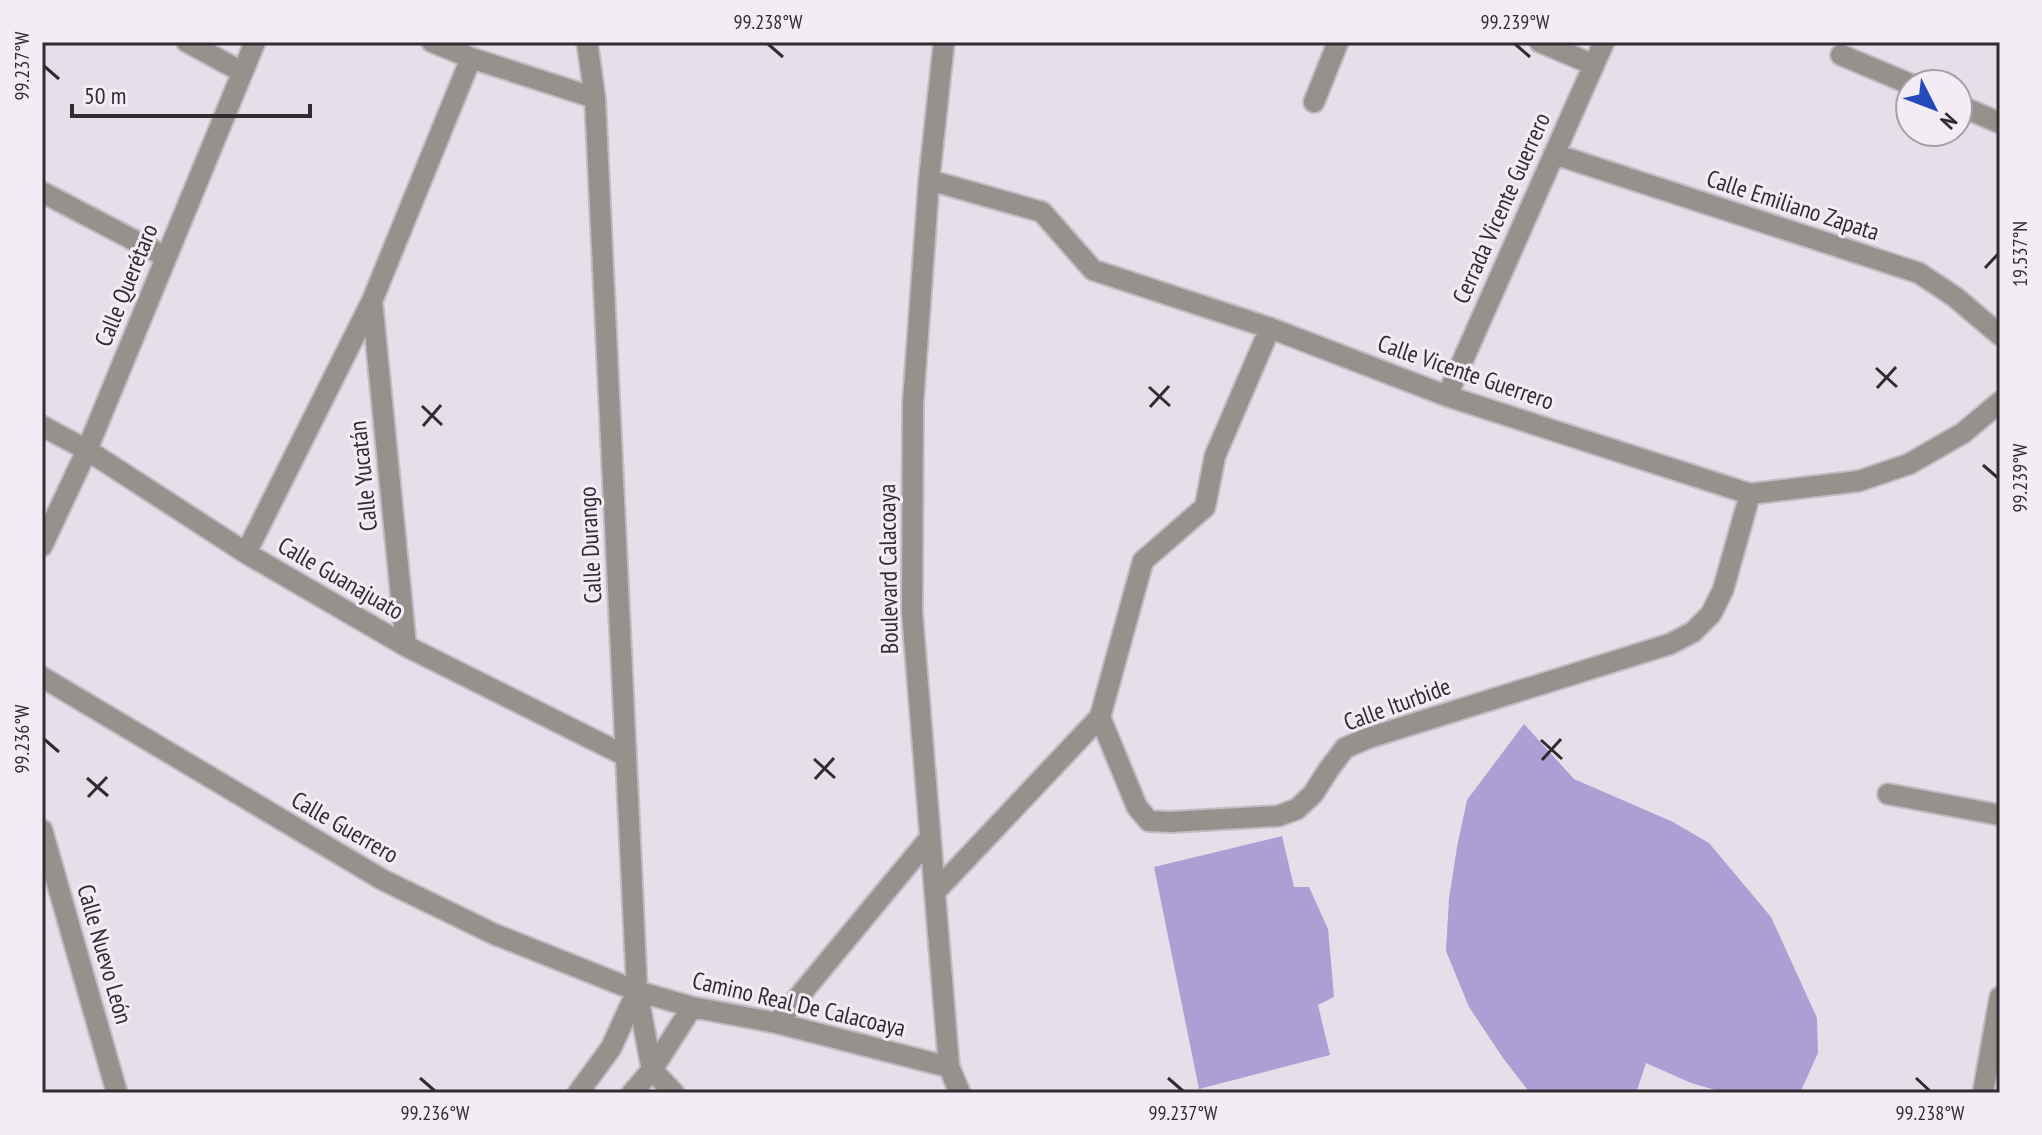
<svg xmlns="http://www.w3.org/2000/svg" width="2042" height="1135" font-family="'PT Sans Narrow',sans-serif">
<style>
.building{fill:#ac9fd4}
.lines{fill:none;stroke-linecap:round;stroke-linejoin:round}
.minor-casing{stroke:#c1bbc3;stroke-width:24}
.minor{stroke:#95928e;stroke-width:20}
.ticks{fill:none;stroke:#2f2d30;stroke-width:3}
.labels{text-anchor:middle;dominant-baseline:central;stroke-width:6;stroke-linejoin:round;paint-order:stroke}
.street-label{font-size:24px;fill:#2f2d30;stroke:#f3ecf5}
.neatline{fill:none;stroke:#2f2d30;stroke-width:3}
.ticks-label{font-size:20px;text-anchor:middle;fill:#2f2d30}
</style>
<rect width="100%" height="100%" fill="#e6dee8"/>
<!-- building -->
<path class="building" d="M1524 724 1574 779 1673 822 1709 843 1771 917 1817 1018 1818 1053 1800 1093H1726L1691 1083 1646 1063 1636 1093H1530L1503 1058 1469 1007 1446 951 1449 899 1457 847 1467 800Z
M1282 836 1294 887H1309L1328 929 1334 997 1318 1005 1330 1055 1199 1089 1154 867Z"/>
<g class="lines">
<defs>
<path id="minor" d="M187 42 242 72
M432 42 471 58 595 98
M587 42 595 98 637 991 652 1070 674 1093
M944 42 929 180 913 403 912 612 949 1067 960 1093
M1540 42 1594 65
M1841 55 1910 84
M1314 102 1338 42
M1958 105 2000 123
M1554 154 1919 273 1955 297 2000 335
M929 180 1042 212 1093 270 1270 328 1447 396 1750 494 1859 481 1909 464 1963 433 2000 402
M42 192 166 257
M372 301 406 646
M1447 396 1604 42
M42 426 87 450 246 553 406 646 626 756
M42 546 87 450 255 42
M246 553 372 301 471 58
M42 677 383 880 494 934 637 991 692 1007 777 1023 949 1067
M1100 717 1137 807 1149 821 1170 822 1278 816 1297 809 1313 794 1329 769 1345 748 1368 738 1670 644 1693 632 1711 614 1723 590 1750 494
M1888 794 2000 815
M42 830 117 1093
M935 892 1100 717 1143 561 1205 507 1215 456 1270 328
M777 1023 929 839
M578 1093 611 1048 637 991
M632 1093 652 1070 692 1007
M1983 1093 2000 997"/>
</defs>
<!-- minor casing -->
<use href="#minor" class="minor-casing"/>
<!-- minor -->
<use href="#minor" class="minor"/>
</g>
<!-- ticks -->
<path class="ticks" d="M768 44 783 57M1515 44 1530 57M44 66 59 79M1985 268 1998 254M1876 368 1897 387M1149 387 1170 406M1877 388 1896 367M422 406 442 425M1150 407 1169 386M423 426 441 405M1983 465 1998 478M44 739 59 752M1541 740 1562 759M814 759 835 778M1542 760 1561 739M87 778 108 796M815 779 834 758M88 797 107 777M420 1078 435 1091M1168 1078 1183 1091M1916 1078 1930 1091"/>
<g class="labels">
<!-- street labels -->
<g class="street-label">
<text transform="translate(1793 205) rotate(18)">Calle Emiliano Zapata</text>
<text transform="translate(1501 208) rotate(-66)">Cerrada Vicente Guerrero</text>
<text transform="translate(126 285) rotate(-68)">Calle Querétaro</text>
<text transform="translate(1466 372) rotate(19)">Calle Vicente Guerrero</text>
<text transform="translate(363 476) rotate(-96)">Calle Yucatán</text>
<text transform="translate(590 545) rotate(-93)">Calle Durango</text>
<text transform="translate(888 569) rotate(-91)">Boulevard Calacoaya</text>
<text transform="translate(341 578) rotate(30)">Calle Guanajuato</text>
<text transform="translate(1397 704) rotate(-20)">Calle Iturbide</text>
<text transform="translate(345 827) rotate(30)">Calle Guerrero</text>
<text transform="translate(105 954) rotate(74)">Calle Nuevo León</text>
<text transform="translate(799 1004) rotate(13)">Camino Real De Calacoaya</text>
</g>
</g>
<!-- border -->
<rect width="2042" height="1135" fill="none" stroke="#f3ecf5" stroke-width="88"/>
<!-- north arrow -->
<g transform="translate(1934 108) rotate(132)"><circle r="38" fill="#f3ecf5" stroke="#a5a0a6" stroke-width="2"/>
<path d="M0-6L14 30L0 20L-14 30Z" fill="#244ab9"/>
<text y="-12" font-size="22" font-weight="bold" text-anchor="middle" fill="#2f2d30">N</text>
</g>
<!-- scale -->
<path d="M72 104v12h238v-12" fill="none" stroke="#2f2d30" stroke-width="4"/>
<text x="84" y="104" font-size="24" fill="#2f2d30" stroke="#f3ecf5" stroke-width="6" paint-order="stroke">50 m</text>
<rect x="44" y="44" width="1954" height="1047" class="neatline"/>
<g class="ticks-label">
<text x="768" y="29">99.238°W</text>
<text x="1515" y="29">99.239°W</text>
<text transform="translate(22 66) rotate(-90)" y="7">99.237°W</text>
<text transform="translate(2020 254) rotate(-90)" y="7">19.537°N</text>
<text transform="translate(2020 478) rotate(-90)" y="7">99.239°W</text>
<text transform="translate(22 739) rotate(-90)" y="7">99.236°W</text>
<text x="435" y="1120">99.236°W</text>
<text x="1183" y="1120">99.237°W</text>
<text x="1930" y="1120">99.238°W</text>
</g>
</svg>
